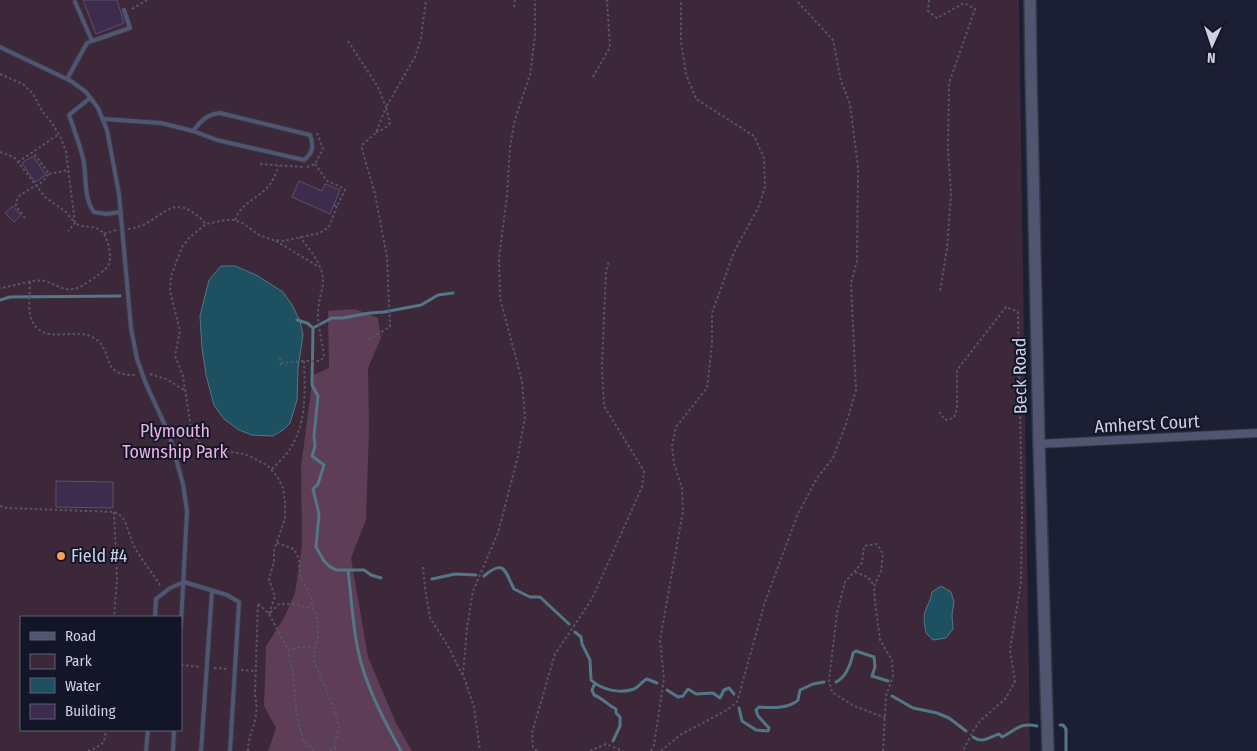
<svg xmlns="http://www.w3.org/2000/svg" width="1257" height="751" font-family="'Fira Sans Condensed',sans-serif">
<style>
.green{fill:#3c2838;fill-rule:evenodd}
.forest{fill:#5e3d57}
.water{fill:#1d5161;stroke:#527787}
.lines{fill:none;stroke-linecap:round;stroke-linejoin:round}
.stream{stroke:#527787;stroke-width:3}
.building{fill:#3d2c4d;stroke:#5d5169}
.lane-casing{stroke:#37374a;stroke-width:6}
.street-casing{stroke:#37374a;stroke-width:10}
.secondary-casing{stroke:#37374a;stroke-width:14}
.path{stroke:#545669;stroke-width:2;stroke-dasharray:2.5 2.5;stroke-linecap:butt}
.lane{stroke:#52556f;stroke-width:4}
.street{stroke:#52556f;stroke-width:8}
.secondary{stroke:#52556f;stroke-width:11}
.poi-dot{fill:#fa9f4f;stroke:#131529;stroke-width:2}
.labels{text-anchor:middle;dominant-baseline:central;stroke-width:4;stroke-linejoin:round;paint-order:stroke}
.street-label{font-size:18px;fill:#ced1e0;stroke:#131529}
.park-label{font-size:18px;fill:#edb2e0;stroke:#131529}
.poi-label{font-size:18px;fill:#ced1e0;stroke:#131529;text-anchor:start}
</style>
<rect width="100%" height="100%" fill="#1c1e33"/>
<!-- green -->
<path class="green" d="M0 0H1019L1030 751H0ZM21 617H181V730H21Z"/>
<!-- forest -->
<path class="forest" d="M355 309 378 318 381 338 368 368 369 428 366 520 351 558 368 657 396 723 412 751H268L276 728 264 706 266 646 284 618 295 593 302 545 301 467 313 375 329 368 328 311Z"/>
<!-- water -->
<path class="water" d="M221 266H235L256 275 283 292 292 305 300 321 303 335 298 368 297 400 290 423 283 430 273 436 252 435 239 430 224 419 214 405 206 375 202 348 200 316 209 280Z
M941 586 951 592 954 602 952 615 953 629 946 638 933 640 926 633C925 626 923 619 925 612 927 605 931 600 932 592Z"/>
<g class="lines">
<!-- stream -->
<path class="stream" d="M0 300 10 297 120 296
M297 320 307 323 313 328 312 385 318 396 314 436 315 446 312 456 324 465 318 484 313 489 319 514 316 547 324 561 329 566 336 570H364L371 575 381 578
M313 328 332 318H342L370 313 384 312 421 305 438 295 453 293
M348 570C352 602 353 636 362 666 371 696 386 724 401 751
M484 576C505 558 505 572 514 589L530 597H540L569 624
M432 579 455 574 476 575
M575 632 581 637 582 644 590 660 591 680C602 690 620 694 634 689 639 687 642 681 647 679L657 683
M836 682C846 677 851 663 853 653L856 651 874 657 875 667 872 676 888 681
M595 683 592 690 594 695C604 699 607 705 616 709V713L620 717V726L613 741
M667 690 678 697 683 696 688 689 696 694 713 693 720 698 724 690 729 688 734 694
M892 696 913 708 937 713 949 718 966 731
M739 708 742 721 756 730 768 731 769 728 758 716 756 710 759 707C771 708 789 709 798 700L800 690 813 684 824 682
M1060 725H1063L1066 729V751
M973 737C983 744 989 737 999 734L1002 737C1016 730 1020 722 1037 726"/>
</g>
<!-- building -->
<path class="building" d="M83 0H117L124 23 96 34Z
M33 156 46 175 35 182 22 163Z
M299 181 322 191 325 184 340 190 330 214 292 197Z
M13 206 21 215 14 222 5 213Z
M56 481 113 482V508L56 507Z"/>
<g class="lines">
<defs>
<path id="lane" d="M92 41 130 28 124 10
M0 47 71 81 86 92 98 108 107 130 119 194 131 328 137 359 146 384 169 434 183 484 187 511 181 624
M67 79 87 43 92 41 75 2
M90 98 69 115C74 129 79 143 83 158 87 175 83 198 94 212L106 214 121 212
M104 119 161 123 193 131 217 140 304 160C313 153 314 146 310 135L220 113C207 114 201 121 193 131
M155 617 156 599 170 588 184 582 227 595 239 602 230 751
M146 751 148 730
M173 751 174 730
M201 751 212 591"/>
<path id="street" d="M1039 444 1257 433"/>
<path id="secondary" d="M1030 0 1031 74 1039 444 1048 751"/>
</defs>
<!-- lane casing -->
<use href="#lane" class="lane-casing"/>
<!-- street casing -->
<use href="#street" class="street-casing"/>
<!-- secondary casing -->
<use href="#secondary" class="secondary-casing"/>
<!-- path -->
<path class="path" d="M929 0 928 11 937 18 964 3 975 9 949 83 948 150 951 194 947 249 940 291
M514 7 515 0
M132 9 147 0
M348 41 378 87 386 107 376 133 363 144 362 149 375 194 387 257 390 327 366 340
M0 74 23 84 33 94 42 111 52 123 61 138 66 152 75 223C83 229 96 224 103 233 108 239 113 258 108 266 105 271 81 288 74 289 62 291 56 284 45 281 34 278 13 287 0 288
M593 77 610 47 607 0
M376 132 384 129 390 123 386 107 415 57 421 38 426 0
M0 152 14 157 45 197 66 212 75 223 68 231
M18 162 59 134
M260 164 303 167
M315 164 327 181 343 188 345 190 337 206 333 205
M307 167 315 164 323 149 317 133
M49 174 69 170
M25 218 16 206V202L20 195 42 182 49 174 33 152
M235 220C242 201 259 199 270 184 274 179 276 172 279 166
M128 229C164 225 169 185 206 224
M104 234 116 230
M276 241 319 267
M30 282C30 296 26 316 36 327 50 343 77 327 94 338 115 350 98 376 136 375
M280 358 281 367
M281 363 304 361
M150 374 166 379 186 391
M939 412 945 420 954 418 957 408V370L1006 307 1018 312 1022 511 1021 582 1010 650 1015 681 1006 698 980 721 973 731 963 751
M272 469C278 463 285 456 290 449 307 422 305 392 304 361H320L324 357C323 343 318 329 318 315 318 305 320 298 322 289 327 268 311 252 300 237
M0 506 7 508 114 512C128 516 128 536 135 548 142 561 153 573 161 587
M114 512 117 579 114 617
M277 543 294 549 299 559 300 576 310 595 313 609
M423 567 425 588 430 618 448 646 465 680 474 707 480 751
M855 572 868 577 874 586
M288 650 303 647 314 648
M181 665 201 667
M214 668 229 669
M241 670 256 671
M463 675 467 628 473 591 498 533 518 456 525 417 522 381 500 298 499 258 507 196 510 147 515 119 530 75 535 36V0
M334 748 339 751
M88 751 96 748 104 742 106 730
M248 751C248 736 254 729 256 715 257 708 256 701 255 694L258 603 269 614 275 597 269 579 274 562V550L285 519V501L283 488 277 476 267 465 245 454 209 449 198 442 191 428 183 376 175 356 180 331 170 291 171 276 182 247 189 238 206 224 226 220H235L244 224 259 235 273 240 283 241 320 233 329 227 337 206
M314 751 303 740 297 718 293 674 288 650 269 614 279 604H295L313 609 318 620V636L313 659 333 706 339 727 334 748 329 751
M537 751 533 747 532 733 555 654 592 599 642 487 644 471 604 406 602 367 606 271 609 261
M590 751 606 744 623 751
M651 751 654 745 664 678 660 640 683 511 682 488 674 464 672 446 676 427 707 388 712 344V313L734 252 759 206 765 187 764 158 754 136 696 99 686 74 681 42V0
M661 751 680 735 727 710 737 702 765 602 797 516 817 478 833 458 846 424 856 390 851 283 857 261 858 168 850 104 841 81 833 40 796 0
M883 751 886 696 893 676 892 660 880 640 875 602 874 586 881 571 883 554 877 544 864 546 862 563 845 582 837 613 829 681 832 692 854 706 886 718"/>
<!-- lane -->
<use href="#lane" class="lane"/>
<!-- street -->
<use href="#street" class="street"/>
<!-- secondary -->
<use href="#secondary" class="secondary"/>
</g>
<!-- markers -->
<circle class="poi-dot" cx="61" cy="556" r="5"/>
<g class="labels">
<!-- street labels -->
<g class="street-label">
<text transform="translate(1020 376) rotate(-91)">Beck Road</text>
<text transform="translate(1147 424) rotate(-3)">Amherst Court</text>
</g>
<!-- park labels -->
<g class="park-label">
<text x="175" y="431">Plymouth<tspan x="175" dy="21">Township Park</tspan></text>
</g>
<!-- poi labels -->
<g class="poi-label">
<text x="71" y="556">Field #4</text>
</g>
</g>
<!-- legend -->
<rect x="20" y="616" width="162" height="115" fill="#131529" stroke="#5e6072"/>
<rect x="30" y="632" width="25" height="8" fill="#52556f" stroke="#5e6072"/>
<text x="65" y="641" font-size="15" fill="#ced1e0">Road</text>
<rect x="30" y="654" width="25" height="15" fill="#3c2838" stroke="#5e6072"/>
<text x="65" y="666" font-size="15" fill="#ced1e0">Park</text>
<rect x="30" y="678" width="25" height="15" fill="#1d5161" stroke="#5e6072"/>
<text x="65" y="691" font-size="15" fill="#ced1e0">Water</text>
<rect x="30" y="704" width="25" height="15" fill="#3d2c4d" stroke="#5e6072"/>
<text x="65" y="716" font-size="15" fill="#ced1e0">Building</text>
<!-- north arrow -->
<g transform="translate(1212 45) rotate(183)" stroke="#131529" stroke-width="4" paint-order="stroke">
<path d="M0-4L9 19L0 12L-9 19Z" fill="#ced1e0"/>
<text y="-8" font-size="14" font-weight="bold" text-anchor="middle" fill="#ced1e0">N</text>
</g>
</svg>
